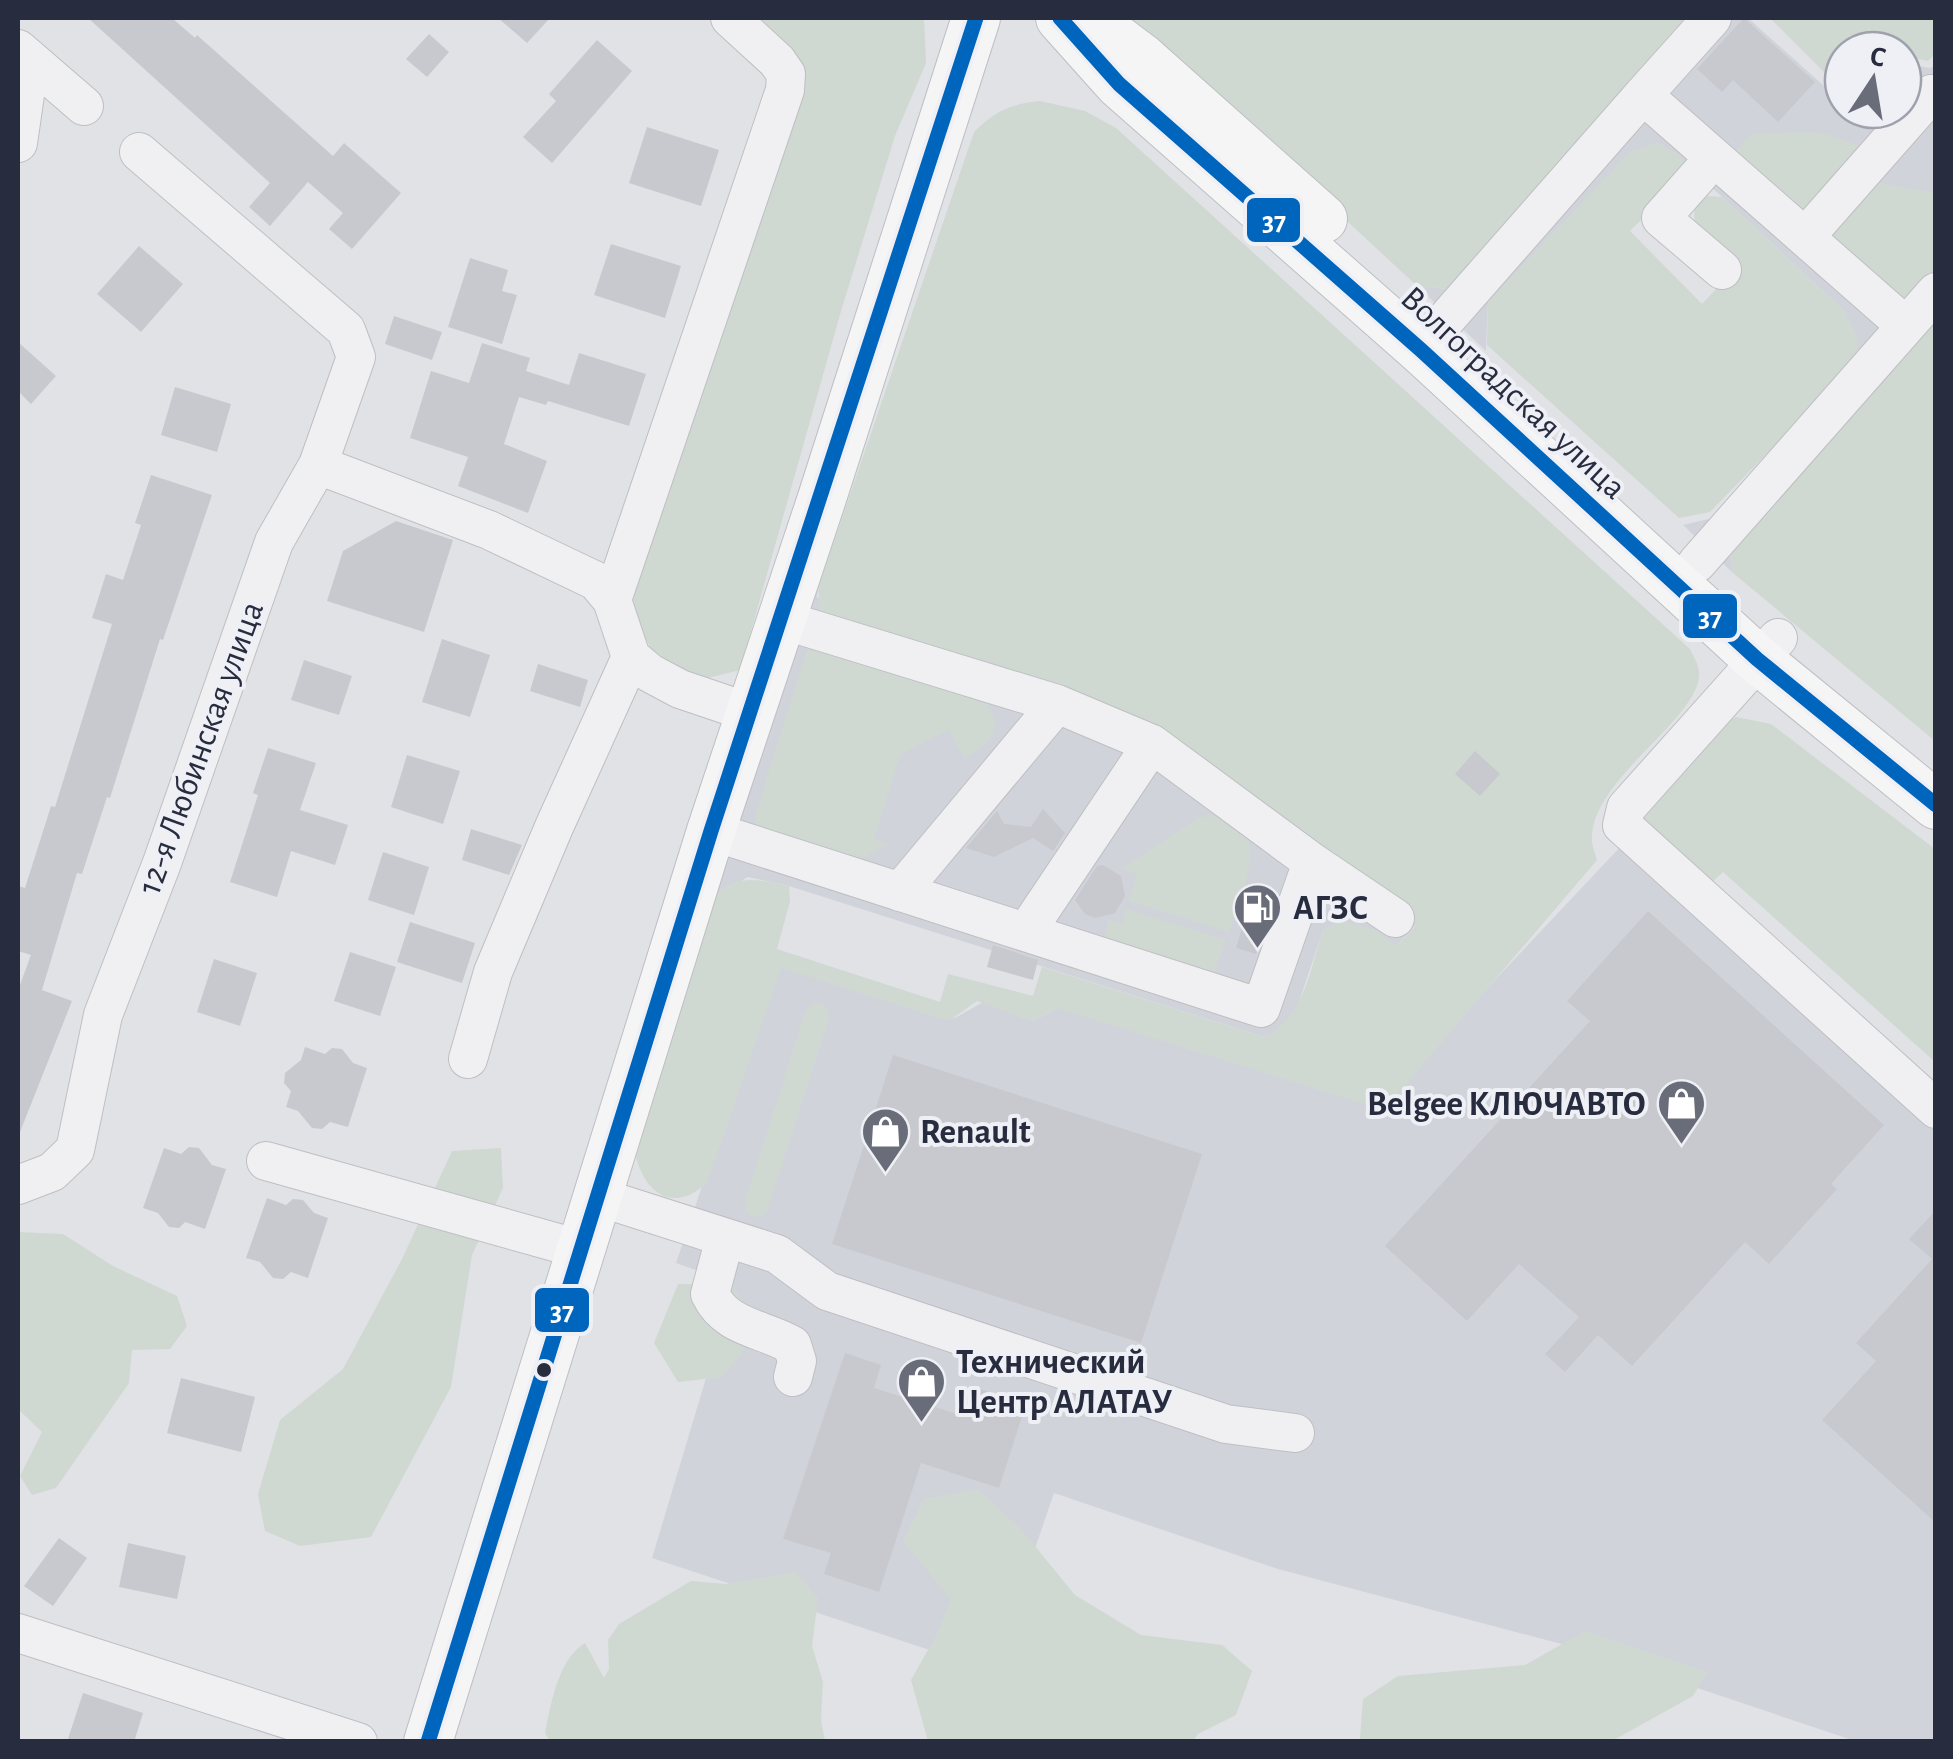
<svg xmlns="http://www.w3.org/2000/svg" width="1953" height="1759" font-family="'Alegreya Sans',sans-serif">
<style>
.built{fill:#d1d3db}
.green{fill:#cfd9d1}
.building{fill:#c8c9ce}
.lines{fill:none;stroke-linecap:round;stroke-linejoin:round}
.minor-casing{stroke:#bebfc3;stroke-width:40}
.major-casing{stroke:#bdbfc4;stroke-width:50}
.minor{stroke:#f0f0f2;stroke-width:38}
.major{stroke:#f5f5f6;stroke-width:48}
.bus-1-casing{stroke:#eef0f6;stroke-width:22}
.bus-1{stroke:#0065bd;stroke-width:15}
.bus-dot{fill:#282c3f;stroke:#eef0f6;stroke-width:4}
.labels{text-anchor:middle;dominant-baseline:central;stroke-width:8;stroke-linejoin:round;paint-order:stroke}
.street-label{font-size:35px;fill:#282c3f;stroke:#eef0f6}
.poi-label{font-size:35px;font-weight:bold;fill:#282c3f;stroke:#eef0f6;text-anchor:start}
.line-badge{stroke:#eef0f6;stroke-width:4}
.badge-label{font-size:28px;text-anchor:middle;font-weight:bold;fill:#fff}
</style>
<rect width="100%" height="100%" fill="#e1e2e6"/>
<!-- built -->
<path class="built" d="M1700 18H1748L1843 103V110H1903V64L1931 68 1935 64V317L1729 547 1733 573 1683 525 1713 518 1857 361 1845 312 1676 154 1657 143 1488 302 1486 351 1417 286 1448 289Z
M818 588 817 597 1161 737 1415 925 1396 947 1323 930 1297 1008 1281 1030 1264 1037 789 886 748 877 714 896Z
M1639 827 1935 1092V1741H1855L1584 1650 1278 1569 1054 1493 993 1671 652 1558 727 1308 721 1279 676 1263 779 960 955 1018 983 1002 1033 1021 1059 1007 1378 1104Z"/>
<!-- green -->
<path class="green" d="M738 18H924L926 63 895 136 841 311 740 670 708 678 684 671 651 649 630 609V586L800 74Z
M1128 18H1700L1468 276 1448 289 1417 286Z
M1770 18H1935V54L1928 61 1903 56V50H1843V91Z
M1040 101 1085 111 1116 128 1690 649C1693 655 1698 664 1699 671 1704 716 1593 777 1592 837 1591 844 1595 853 1597 860L1384 1110 1057 1008 1033 1021 977 1001 949 1021 781 968 707 1183C674 1213 646 1195 636 1157L714 896C737 873 760 880 789 886L790 901 777 949 940 1002 948 974 1033 996 1042 967 1264 1037C1304 1019 1310 969 1323 930L1342 921 1378 931 1396 947 1415 926 1161 737 821 618 818 588 974 132C995 111 1010 104 1040 101Z
M1810 132 1827 134 1866 148 1809 213 1797 214 1734 152 1752 134Z
M1657 143 1676 153 1692 169 1630 231 1702 304 1734 270C1715 250 1685 231 1697 201L1708 196 1722 197 1845 312 1858 338 1857 361 1710 512 1679 518 1487 345 1488 302 1631 151Z
M1875 182 1935 193V273L1911 301 1900 306 1827 231Z
M1935 321V741L1733 573 1729 547Z
M808 647 984 702C1008 727 988 746 964 758L949 729 900 755 874 839 889 844 859 860 756 827V813Z
M1736 717 1771 724 1935 849V1062L1723 872 1704 890 1639 836 1641 816 1725 724Z
M1212 815C1277 827 1242 890 1229 932L1129 901 1137 874 1121 869 1198 818Z
M1126 909 1226 940 1214 974 1105 943 1108 920 1122 924Z
M821 1003 828 1009 829 1018 768 1209 762 1216 753 1217 746 1211 745 1201 806 1010 812 1004Z
M501 1148 503 1188 472 1255 451 1387 371 1537 300 1546 265 1531 258 1494 280 1420 343 1369 402 1259 452 1151Z
M18 1232 63 1234 113 1266 177 1296 187 1326 170 1349 132 1350 129 1383 56 1488 32 1495 20 1476 42 1432 18 1409Z
M678 1284H715L737 1291 757 1335 722 1377 678 1382 654 1343Z
M978 1489 1021 1529 1075 1595 1141 1635 1222 1645 1252 1671 1236 1715 1198 1734 1193 1741H928L911 1680 938 1632 951 1599 903 1541 924 1499Z
M795 1572 818 1598 812 1646 823 1682 821 1720 825 1741H550L545 1733C551 1704 558 1659 585 1643L604 1678 609 1669 608 1640 619 1624 691 1581 726 1584Z
M1585 1631 1707 1672 1693 1696 1612 1741 1363 1742 1360 1738 1363 1699 1398 1676 1525 1665Z"/>
<!-- building -->
<path class="building" d="M88 18H172L195 38 197 35 333 156 344 143 401 193 352 249 329 229 343 213 308 182 270 226 249 207 270 183Z
M498 18H550L527 43Z
M1744 18 1815 82 1778 122 1733 80 1722 92 1697 69Z
M429 34 449 52 427 77 406 59Z
M597 40 632 71 552 163 523 137 556 101 549 94Z
M647 127 719 150 701 206 629 183Z
M611 244 681 266 665 318 594 295Z
M139 246 183 284 141 332 97 294Z
M470 258 508 270 502 291 517 295 502 344 448 327Z
M394 316 442 332 432 360 385 344Z
M18 342 56 376 31 404 18 391Z
M482 343 530 358 526 371 569 385 579 353 646 374 629 426 548 401 546 405 519 397 504 444 547 461 528 513 458 486 468 457 410 438 431 371 469 383Z
M175 387 231 404 217 452 161 435Z
M151 475 212 495 163 640 160 639 110 798 107 797 82 874 77 873 42 990 72 1001 18 1137V990L31 955 18 951V886L25 888 51 806 55 807 112 624 92 618 106 574 123 580 141 525 135 523Z
M396 521 453 540 424 632 327 601 343 551Z
M442 639 490 655 470 717 422 702Z
M304 660 352 676 339 715 291 700Z
M538 664 588 680 580 707 530 691Z
M268 748 316 763 300 810 348 825 335 865 291 851 277 897 230 882 258 795 253 793Z
M1475 751 1500 774 1480 796 1455 774Z
M407 755 460 771 443 824 391 807Z
M1043 809 1065 833 1053 851 1033 838 994 857 966 848 997 811 1004 824 1031 827Z
M471 829 522 845 509 875 462 860Z
M383 852 429 867 414 915 368 900Z
M1103 865 1121 876 1125 896 1115 913 1095 918 1085 914 1075 900 1097 866Z
M1254 889 1276 896 1256 954 1236 948Z
M1648 911 1884 1125 1831 1184 1837 1189 1769 1264 1745 1242 1632 1366 1598 1335 1565 1372 1545 1354 1579 1317 1519 1264 1467 1321 1385 1246 1590 1021 1567 1001Z
M410 922 475 943 462 983 397 962Z
M993 945 1038 960 1033 980 987 967Z
M350 952 396 967 380 1016 334 1001Z
M214 959 257 973 240 1026 197 1012Z
M305 1047 325 1054 332 1048 342 1049 353 1063 367 1068 348 1127 330 1122 322 1129 312 1128 298 1111 286 1107 291 1091 284 1083 285 1073 301 1060Z
M893 1055 1202 1154 1141 1343 832 1244Z
M189 1147 199 1148 212 1165 226 1169 205 1229 185 1222 179 1228 169 1227 158 1213 143 1208 164 1148 181 1154Z
M267 1198 286 1205 293 1199 303 1200 314 1213 328 1218 308 1278 291 1272 283 1279 273 1278 260 1262 246 1258Z
M1936 1210V1523L1822 1420 1876 1361 1856 1343 1932 1259 1909 1239Z
M845 1353 881 1365 874 1388 967 1417 977 1388 1026 1404 999 1488 921 1463 879 1592 824 1574 831 1553 783 1539Z
M181 1378 255 1397 241 1452 167 1433Z
M59 1538 87 1558 53 1606 24 1586Z
M128 1543 186 1556 177 1599 119 1587Z
M83 1693 143 1713 134 1742H67Z"/>
<g class="lines">
<defs>
<path id="minor" d="M18 49 84 106
M1643 95 1712 18
M18 143 30 60
M1714 158 1661 218 1722 270
M1805 237 1931 94 1936 98
M1441 325 1643 95 1906 326 1697 563
M1906 326 1936 292
M318 465 489 530 596 581 612 600 631 657 650 673 680 689 751 713
M612 600 785 90 786 74 777 61 730 18
M783 620 1057 704 1152 744 1312 862 1395 918
M1778 638 1626 808 1622 825 1936 1109
M711 831 1261 1008 1312 862
M900 892 1057 704
M1026 932 1152 744
M468 1059 493 972 554 827 631 657
M266 1161 583 1250
M18 1185 52 1172 75 1150 103 1015 162 863 274 542 318 465 356 357 346 330 139 152
M599 1197 777 1254 827 1291 1226 1424 1295 1433
M725 1238 710 1294C726 1328 762 1328 792 1345L797 1361 793 1377
M18 1633 358 1742"/>
<path id="major" d="M1060 18 1119 84 1421 350 1757 659 1936 805
M1089 18 1142 58 1323 219
M428 1742 711 831 822 498 976 18"/>
</defs>
<!-- minor casing -->
<use href="#minor" class="minor-casing"/>
<!-- major casing -->
<use href="#major" class="major-casing"/>
<!-- minor -->
<use href="#minor" class="minor"/>
<!-- major -->
<use href="#major" class="major"/>
<defs>
<path id="bus-1" d="M1060 18 1119 84 1421 350 1757 659 1936 805
M428 1742 711 831 976 18"/>
</defs>
<!-- bus-1 casing -->
<use href="#bus-1" class="bus-1-casing"/>
<!-- bus-1 -->
<use href="#bus-1" class="bus-1"/>
</g>
<!-- icons -->
<defs>
<symbol id="fuel-pin" viewBox="-11 -11 22 30"><path d="M0 17L-7.5 6A9.5 9.5 0 1 1 7.5 6Z" fill="#696c79" stroke="#eef0f6"/><path d="M-5.5-6h7V0h2V4h1.3V-2.5L3-4.5l.8-.8L6-3V5H2.5V1h-1V6h-7ZM-4.2-4.7v3.2H.2V-4.7Z" fill="#fff"/></symbol>
<symbol id="shop-pin" viewBox="-11 -11 22 30"><path d="M0 17L-7.5 6A9.5 9.5 0 1 1 7.5 6Z" fill="#696c79" stroke="#eef0f6"/><path d="M-5-2.5h2.3a2.7 3.5 0 0 1 5.4 0H5L5.5 6h-11ZM-1.5-2.5h3a1.5 2.3 0 0 0-3 0Z" fill="#fff"/></symbol>
</defs>
<g fill-rule="evenodd">
<use href="#fuel-pin" x="1230" y="880" width="55" height="75"/>
<use href="#shop-pin" x="1654" y="1076" width="55" height="75"/>
<use href="#shop-pin" x="858" y="1104" width="55" height="75"/>
<use href="#shop-pin" x="894" y="1354" width="55" height="75"/>
</g>
<!-- markers -->
<circle class="bus-dot" cx="544" cy="1370" r="9"/>
<g class="labels">
<!-- street labels -->
<g class="street-label">
<text transform="translate(1513 393) rotate(43)">Волгоградская улица</text>
<text transform="translate(201 748) rotate(-70)">12-я Любинская улица</text>
</g>
<!-- poi labels -->
<g class="poi-label">
<text x="1293" y="908">АГЗС</text>
<text x="1646" y="1104" text-anchor="end">Belgee КЛЮЧАВТО</text>
<text x="920" y="1132">Renault</text>
<text x="956" y="1362">Технический<tspan x="956" dy="40">Центр АЛАТАУ</tspan></text>
</g>
</g>
<g class="line-badge">
<rect x="1245" y="196" width="57" height="48" rx="10" fill="#0065bd"/>
<rect x="1681" y="592" width="58" height="48" rx="10" fill="#0065bd"/>
<rect x="533" y="1286" width="58" height="48" rx="10" fill="#0065bd"/>
</g>
<g class="badge-label">
<text x="1274" y="230">37</text>
<text x="1710" y="626">37</text>
<text x="562" y="1320">37</text>
</g>
<!-- border -->
<rect width="1953" height="1759" fill="none" stroke="#282c3f" stroke-width="40"/>
<!-- north arrow -->
<g transform="translate(1873 80) rotate(12)"><circle r="48" fill="#eef0f6" stroke="#9fa2ad" stroke-width="2.5"/>
<path d="M0-8L18 38L0 25L-18 38Z" fill="#696c79"/>
<text y="-15" font-size="28" font-weight="bold" text-anchor="middle" fill="#282c3f">С</text>
</g>
</svg>
